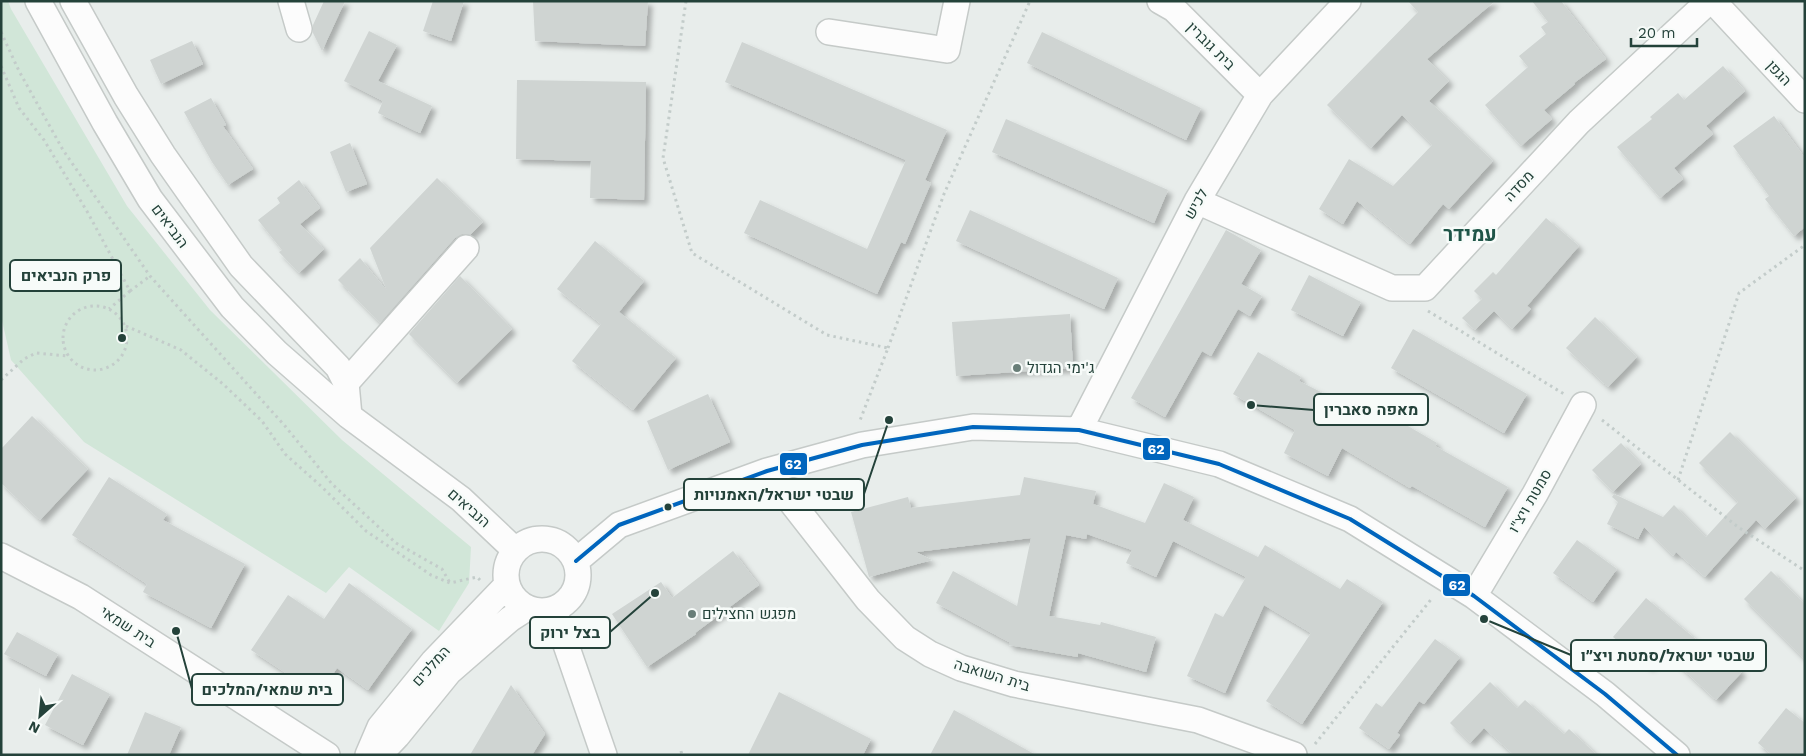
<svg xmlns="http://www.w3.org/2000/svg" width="1806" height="756" font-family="'Work Sans',Heebo,sans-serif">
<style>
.green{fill:#d1e6d8}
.building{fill:#cfd4d2;filter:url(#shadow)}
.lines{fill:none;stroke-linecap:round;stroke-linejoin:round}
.minor-casing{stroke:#c5cac8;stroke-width:28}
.path{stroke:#c3ccca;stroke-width:3;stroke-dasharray:2.5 4;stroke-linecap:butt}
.minor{stroke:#fcfcfc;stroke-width:25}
.bus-1-casing{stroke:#f7fbf9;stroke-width:8}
.bus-1{stroke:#0065bd;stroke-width:4}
.poi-dot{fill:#697e78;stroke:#f7fbf9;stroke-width:2}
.bus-dot{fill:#24423a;stroke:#f7fbf9;stroke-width:2}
.labels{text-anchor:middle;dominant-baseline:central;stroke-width:5;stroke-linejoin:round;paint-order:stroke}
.street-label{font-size:15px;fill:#24423a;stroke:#f7fbf9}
.poi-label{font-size:15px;fill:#24423a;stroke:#f7fbf9;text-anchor:start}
.district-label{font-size:20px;font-weight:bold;fill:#1f5548;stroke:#f7fbf9}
.leader{fill:none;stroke:#24423a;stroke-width:2}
.callout-dot{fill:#24423a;stroke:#f7fbf9;stroke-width:2}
.callout{fill:#f7fbf9;stroke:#24423a;stroke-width:2}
.callout-label{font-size:16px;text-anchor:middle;font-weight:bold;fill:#24423a}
.line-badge{stroke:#f7fbf9;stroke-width:2}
.badge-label{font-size:14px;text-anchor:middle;font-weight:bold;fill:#fff}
</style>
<defs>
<filter id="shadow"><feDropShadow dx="4.5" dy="4.5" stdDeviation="2.5" flood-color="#0004"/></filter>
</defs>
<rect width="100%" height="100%" fill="#e8edeb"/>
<!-- green -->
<path class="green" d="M1 1H8L11 9 127 206 210 310 342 440 471 547 469 583 439 631 349 567 326 593 84 442 11 360 1 316Z"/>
<!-- building -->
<path class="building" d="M324 1H345L322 51 313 33V25Z
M433 1H464L451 41 423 31Z
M533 1H648L645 46 535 41Z
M1408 1H1495L1427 59 1449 81 1429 101 1493 161 1449 209 1443 204 1410 244 1357 201 1343 224 1319 209 1349 159 1393 186 1432 145 1402 115 1371 148 1327 105 1418 12Z
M1532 1H1561L1606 59 1574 83 1575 84 1544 110 1552 119 1521 146 1485 105 1528 67 1519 56 1546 34 1541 27 1548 22Z
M369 31 397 45 378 81 432 106 420 133 378 113 383 101 344 81Z
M1042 32 1201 108 1186 140 1027 63Z
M192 41 203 64 161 84 150 60Z
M742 42 947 130 925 180 931 183 905 244 901 242 877 294 744 233 760 200 867 249 906 160 725 82Z
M1723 66 1745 91 1706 126 1713 134 1674 168 1683 179 1660 198 1617 147 1652 119 1650 117 1678 93 1684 100Z
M517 80 646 82 644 200 590 198 591 161 516 159Z
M211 98 226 125 223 126 253 169 228 185 212 162 184 112Z
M1774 116 1805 158V227L1794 236 1765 199 1769 196 1733 146Z
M1006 119 1168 190 1154 223 992 152Z
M350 143 367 184 346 192 330 152Z
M437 178 483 222 470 235 462 234 455 238 380 323 338 280 360 258 387 291 370 248Z
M299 180 320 208 300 224 324 249 299 273 279 252 282 250 258 220 280 203 277 198Z
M970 210 1118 278 1104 309 956 241Z
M1546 218 1579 246 1527 306 1531 309 1512 329 1494 311 1475 330 1462 318 1482 299 1474 291 1493 272 1496 275Z
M1226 230 1261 250 1241 284 1262 296 1250 316 1238 309 1211 356 1202 351 1165 417 1131 398Z
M595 241 644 281 619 312 676 358 633 410 572 361 601 324 557 289Z
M1309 275 1361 302 1343 336 1291 310Z
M460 276 512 329 457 383 409 334Z
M1070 314 1073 368 956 376 952 322Z
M1595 317 1637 357 1608 387 1566 348Z
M1413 329 1527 394 1504 433 1391 368Z
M1258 352 1301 377 1299 381 1384 424 1389 415 1437 443 1435 446 1508 487 1485 527 1412 486 1410 488 1342 448 1328 476 1284 453 1295 430 1233 394Z
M708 394 730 442 668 470 647 421Z
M32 416 88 469 40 520 1 483V449Z
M1730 432 1796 498 1765 529 1756 520 1705 577 1676 552 1673 556 1644 527 1638 539 1607 524 1618 502 1612 497 1614 494 1663 517 1674 505 1706 537 1738 502 1699 463Z
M1621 443 1641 464 1613 492 1592 470Z
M109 477 167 514 163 520 245 564 211 628 143 592 147 584 72 535Z
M1024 477 1096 491 1093 504 1145 523 1164 483 1194 497 1183 520 1258 557 1265 545 1340 589 1347 579 1383 602 1302 724 1266 701 1311 633 1264 605 1225 693 1187 676 1215 613 1223 617 1246 577 1173 541 1156 577 1126 563 1132 550 1087 534 1086 539 1066 535 1049 616 1100 625 1101 622 1156 637 1146 672 1078 653V657L1009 645V642L936 603 953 571 1017 606 1031 538 916 552 932 560 869 577 851 512 908 497 911 508 1020 495Z
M1577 540 1617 569 1593 602 1553 573Z
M733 551 759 585 695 633 696 634 647 667 612 614 661 582 672 598Z
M1771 571 1805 604V660L1744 599Z
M349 583 412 629 368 690 337 668 319 695 251 650 288 595 324 619Z
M1646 598 1704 646 1709 641 1742 672 1716 700 1663 651 1649 667 1613 637Z
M17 632 58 654 46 676 4 654Z
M1435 639 1460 657 1424 704 1419 701 1397 733 1400 735 1389 749 1359 728 1376 703 1382 707Z
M72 674 110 694 83 745 45 725Z
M1490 682 1517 708 1525 700 1564 734 1569 729 1597 755H1514L1484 728 1470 743 1450 723Z
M511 685 545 734 532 755H470Z
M779 692 871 739 863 755H748Z
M1786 708 1805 723V755H1772L1758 743Z
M954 710 1036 755H930Z
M145 712 181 727 169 755H127Z"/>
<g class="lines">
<defs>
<path id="minor" d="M38 1 105 123 150 199 232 307 277 353 349 416 461 499 515 550
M73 1 126 96 163 155 241 266 338 367 346 383 349 416
M291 1 299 29
M1160 1 1174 9 1260 95
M1713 1 1805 100
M829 32 947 50 957 1
M1197 201 1392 288H1425L1579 122 1709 1
M346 383 466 248
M1079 430 1197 201 1260 95 1348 1
M767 471 868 600 905 638 930 654 961 668 1014 684 1198 720 1294 755
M506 575a36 36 0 1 1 72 0a36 36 0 1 1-72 0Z
M1 556 81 597 327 755
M576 561 619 525 767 471 862 445 973 427 1079 430 1219 464 1350 519 1474 596 1605 694 1677 755
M1474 596 1535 494 1583 405
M554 610 604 755
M368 755 380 727 433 662 507 585
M379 755 397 736 449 672 510 619 527 608"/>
</defs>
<!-- minor casing -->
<use href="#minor" class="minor-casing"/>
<!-- path -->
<path class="path" d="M686 1 663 158 692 253 827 335 888 348 859 423
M1 32 19 71 63 150 150 276 285 426 332 484 396 543 442 569 450 583
M1 66 19 108 44 140 88 213 130 291 109 309
M130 291 150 276
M63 338a32 32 0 1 1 64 0a32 32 0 1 1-64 0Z
M1428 311 1564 394
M126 326 181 350 223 384 262 421 285 454 322 487 366 531 431 575 450 583 477 577 480 580
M888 348 944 194 1030 1
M1 380 24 359 36 353 67 356
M1602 420 1738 527 1805 571
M1678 480 1739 293 1805 245
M1315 744 1433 597
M681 751 682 755"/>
<!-- minor -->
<use href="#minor" class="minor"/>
<defs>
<path id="bus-1" d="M576 561 619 525 767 471 862 445 973 427 1079 430 1219 464 1350 519 1474 596 1605 694 1677 755"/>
</defs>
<!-- bus-1 casing -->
<use href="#bus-1" class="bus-1-casing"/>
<!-- bus-1 -->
<use href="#bus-1" class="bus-1"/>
</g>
<!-- markers -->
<g class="poi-dot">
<circle cx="1017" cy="368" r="5"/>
<circle cx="692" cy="614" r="5"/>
</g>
<circle class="bus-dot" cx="668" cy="507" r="4.5"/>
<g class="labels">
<!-- street labels -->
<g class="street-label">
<text transform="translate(1211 46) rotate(45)">בית גוברין</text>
<text transform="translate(1779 73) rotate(47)">הגפן</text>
<text transform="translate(1519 186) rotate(-47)">מסדה</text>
<text transform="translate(1196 204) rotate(-61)">לכיש</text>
<text transform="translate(170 226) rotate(53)">הנביאים</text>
<text transform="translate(1530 501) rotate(-60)">סמטת ויצ"ו</text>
<text transform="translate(469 508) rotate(41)">הנביאים</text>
<text transform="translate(128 627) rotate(33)">בית שמאי</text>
<text transform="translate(431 666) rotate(-48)">המלכים</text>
<text transform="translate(992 675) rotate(17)">בית השואבה</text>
</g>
<!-- poi labels -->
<g class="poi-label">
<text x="1027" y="368">ג'ימי הגדול</text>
<text x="702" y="614">מפגש החצילים</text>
</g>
<!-- district labels -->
<g class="district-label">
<text x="1470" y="234">עמידר</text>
</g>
</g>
<!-- callouts -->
<path class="leader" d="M122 338L121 275M1251 405L1314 410M889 420L864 494M655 593L610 632M1484 619L1571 655M176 631L192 689"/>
<g class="callout-dot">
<circle cx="122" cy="338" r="5"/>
<circle cx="1251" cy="405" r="5"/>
<circle cx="889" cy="420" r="5"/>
<circle cx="655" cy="593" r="5"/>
<circle cx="1484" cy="619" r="5"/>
<circle cx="176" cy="631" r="5"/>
</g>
<g class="callout">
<rect x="10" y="260" width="111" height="31" rx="5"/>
<rect x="1314" y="394" width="114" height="31" rx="5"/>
<rect x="684" y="479" width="180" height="31" rx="5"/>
<rect x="530" y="617" width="80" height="31" rx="5"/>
<rect x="1571" y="640" width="195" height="31" rx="5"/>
<rect x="192" y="674" width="151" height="31" rx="5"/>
</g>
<g class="callout-label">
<text x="66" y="281">פרק הנביאים</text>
<text x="1371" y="415">מאפה סאברין</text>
<text x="774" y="500">שבטי ישראל/האמנויות</text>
<text x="570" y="638">בצל ירוק</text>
<text x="1668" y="661">שבטי ישראל/סמטת ויצ״ו</text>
<text x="267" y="695">בית שמאי/המלכים</text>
</g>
<g class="line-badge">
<rect x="1142" y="437" width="29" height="24" rx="5" fill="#0065bd"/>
<rect x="779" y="452" width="29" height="24" rx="5" fill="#0065bd"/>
<rect x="1442" y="573" width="29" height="24" rx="5" fill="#0065bd"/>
</g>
<g class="badge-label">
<text x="1156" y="454">62</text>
<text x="793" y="469">62</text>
<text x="1457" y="590">62</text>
</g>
<!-- border -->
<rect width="1806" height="756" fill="none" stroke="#24423a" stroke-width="5"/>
<!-- north arrow -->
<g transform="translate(40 716) rotate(207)" stroke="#f7fbf9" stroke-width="4" paint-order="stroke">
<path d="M0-4L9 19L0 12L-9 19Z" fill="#24423a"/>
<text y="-8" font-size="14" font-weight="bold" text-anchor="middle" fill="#24423a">N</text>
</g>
<!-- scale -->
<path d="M1631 38v8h66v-8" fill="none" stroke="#24423a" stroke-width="2.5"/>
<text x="1638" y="38" font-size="15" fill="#24423a" stroke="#f7fbf9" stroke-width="4" paint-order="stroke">20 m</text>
</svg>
